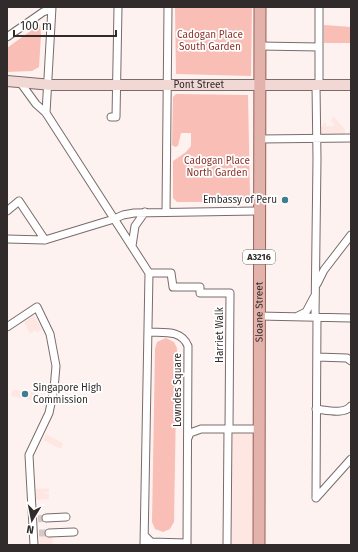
<svg xmlns="http://www.w3.org/2000/svg" width="358" height="552" font-family="'Fira Sans',sans-serif">
<style>
.built{fill:#fee7e3}
.green{fill:#f9beb5}
.lines{fill:none;stroke-linecap:round;stroke-linejoin:round}
.minor-tunnel{stroke:#d5cac9;stroke-width:7;stroke-dasharray:7 3.5;stroke-linecap:butt}
.minor-casing{stroke:#796c6a;stroke-width:9}
.secondary-casing{stroke:#796c6a;stroke-width:12}
.primary-casing{stroke:#98615a;stroke-width:13}
.minor{stroke:#fff;stroke-width:7}
.secondary{stroke:#f1d8d5;stroke-width:10}
.primary{stroke:#e2b2ab;stroke-width:11}
.poi-dot{fill:#3d7e90;stroke:#fff;stroke-width:1.5}
.labels{text-anchor:middle;dominant-baseline:central;stroke-width:3.5;stroke-linejoin:round;paint-order:stroke}
.shield{fill:#fff;stroke:#6f6b6b;stroke-width:1}
.shield-label{font-size:9px;font-weight:bold;fill:#312b2b}
.park-label{font-size:10px;fill:#8a332c;stroke:#fff}
.street-label{font-size:10px;fill:#312b2b;stroke:#fff}
.poi-label{font-size:10px;fill:#312b2b;stroke:#fff;text-anchor:end}
</style>
<rect width="100%" height="100%" fill="#fef2f0"/>
<!-- built -->
<path class="built" d="M334 117 345 129V134H320V126H323V123H326V126H333L334 124 331 122 332 118Z
M34 315 42 330 36 333 35 330 30 334 24 322Z
M12 390 36 392 34 401 11 396Z
M46 434 63 443 61 449 43 440Z
M231 434H254L257 545H232Z
M49 488V492L43 493 49 494V499L36 500 35 489Z
M52 535 53 545H40L39 536Z"/>
<!-- green -->
<path class="green" d="M175 7H252L251 76 176 74Z
M40 24 41 35 39 67 32 71 7 72V48Z
M324 25 351 27V43H324Z
M176 94 248 95 250 197 246 201 219 202 211 199 203 202H177L173 198V161L186 152 191 146V133H181L178 146 175 147 172 145 173 97Z
M166 338 174 342 177 348 174 522 170 529 163 532 155 529 152 522 155 349 157 342Z"/>
<g class="lines">
<!-- minor-tunnel -->
<path class="minor-tunnel" d="M38 519 46 518
M39 533H49"/>
<defs>
<path id="minor" d="M7 37 43 12 51 9
M260 46 319 47
M20 82 36 104 46 113 149 273 144 545
M319 85V7
M46 113 52 7
M111 117H116L118 7
M260 139 351 138
M7 211 19 201 45 240
M166 212 168 7
M7 239 45 240 114 219 123 215 134 213 259 211
M132 246 135 226 145 212
M149 273H171L173 287H200V293H230L229 429
M317 284 324 270 351 235
M259 316 351 318
M298 316 306 312 314 297
M315 317 317 159 316 85
M7 327 37 307 50 334 56 366 54 389 49 413 29 455 34 545
M148 332C163 333 181 329 188 346L187 545
M317 357 347 358 351 361
M316 409C326 410 344 415 351 406
M188 438 190 433 201 429H258
M316 498 317 317
M316 498 351 459
M46 518 66 517
M49 533 74 532
M145 536 151 542 187 543
M227 545 228 429"/>
<g id="secondary">
<path id="s1" d="M7 81 52 85H351"/>
</g>
<g id="primary">
<path id="s2" d="M259 545 260 7"/>
</g>
</defs>
<!-- minor casing -->
<use href="#minor" class="minor-casing"/>
<!-- secondary casing -->
<use href="#secondary" class="secondary-casing"/>
<!-- primary casing -->
<use href="#primary" class="primary-casing"/>
<!-- minor -->
<use href="#minor" class="minor"/>
<!-- secondary -->
<use href="#secondary" class="secondary"/>
<!-- primary -->
<use href="#primary" class="primary"/>
</g>
<!-- markers -->
<g class="poi-dot">
<circle cx="285" cy="200" r="4"/>
<circle cx="25" cy="394" r="4"/>
</g>
<g class="labels">
<!-- shield labels -->
<rect class="shield" x="243" y="250" width="32" height="14" rx="3"/>
<g class="shield-label">
<text x="259" y="257">A3216</text>
</g>
<!-- park labels -->
<g class="park-label">
<text x="210" y="35">Cadogan Place<tspan x="210" dy="12">South Garden</tspan></text>
<text x="217" y="161">Cadogan Place<tspan x="217" dy="12">North Garden</tspan></text>
</g>
<!-- street labels -->
<g class="street-label">
<text stroke="none"><textPath href="#s1" startOffset="192">Pont Street</textPath></text>
<text stroke="none"><textPath href="#s2" startOffset="233">Sloane Street</textPath></text>
<text transform="translate(220 335) rotate(-90)">Harriet Walk</text>
<text transform="translate(178 390) rotate(-90)">Lowndes Square</text>
</g>
<!-- poi labels -->
<g class="poi-label">
<text x="277" y="200">Embassy of Peru</text>
<text x="33" y="388" text-anchor="start">Singapore High<tspan x="33" dy="12">Commission</tspan></text>
</g>
</g>
<!-- border -->
<rect width="358" height="552" fill="none" stroke="#312b2b" stroke-width="16"/>
<!-- north arrow -->
<g transform="translate(32 520) rotate(190)" stroke="#ffffff" stroke-width="3" paint-order="stroke">
<path d="M0-3L7 15L0 10L-7 15Z" fill="#312b2b"/>
<text y="-6" font-size="11" font-weight="bold" text-anchor="middle" fill="#312b2b">N</text>
</g>
<!-- scale -->
<path d="M14 30v6h102v-6" fill="none" stroke="#312b2b" stroke-width="2"/>
<text x="20" y="30" font-size="12" fill="#312b2b" stroke="#ffffff" stroke-width="3" paint-order="stroke">100 m</text>
</svg>
